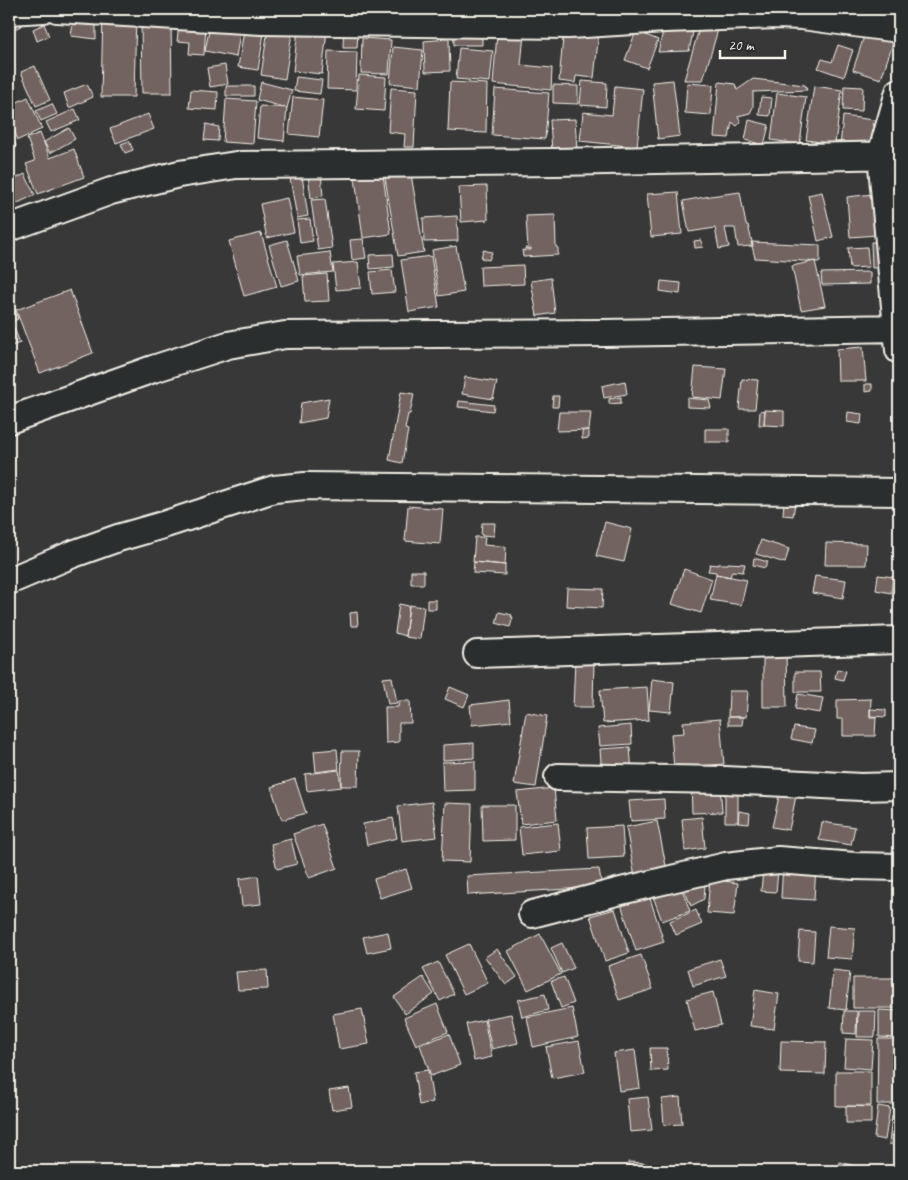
<svg xmlns="http://www.w3.org/2000/svg" width="908" height="1180" font-family="Caveat,sans-serif">
<style>
.building{fill:#726361;stroke:#f4f1e8}
.lines{fill:none;stroke-linecap:round;stroke-linejoin:round}
.street-casing{stroke:#f4f1e8;stroke-width:30}
.street{stroke:#2a2d2e;stroke-width:26}
</style>
<rect width="100%" height="100%" fill="#383838"/>
<filter id="ink" filterUnits="userSpaceOnUse"><feTurbulence type="fractalNoise" baseFrequency=".02" numOctaves="2"/><feDisplacementMap in="SourceGraphic" scale="10" xChannelSelector="R" yChannelSelector="G"/><feConvolveMatrix kernelMatrix="1 2 1 2 8 2 1 2 1" color-interpolation-filters="sRGB"/></filter>
<g filter="url(#ink)">
<!-- building -->
<path class="building" d="M9 9 34 19 9 32Z
M871 9H899V20Z
M103 11 136 12 134 97H101Z
M697 13 689 51 658 52 667 15Z
M74 16 96 20V39L71 36Z
M344 16H359L357 48H343Z
M141 19H171L172 93H142Z
M453 19H482V45H454Z
M702 19 720 23 703 80H684Z
M211 21 241 27 236 57 205 51Z
M498 21 525 24 521 65 552 68 551 90 493 84Z
M269 22 293 26 285 79 261 75Z
M328 22 322 74 293 71 298 30Z
M44 24 49 36 37 41 33 29Z
M179 24 206 26 204 55 189 54 190 42 177 41Z
M245 24 265 27 258 70 238 67Z
M868 24 896 34 881 79 853 70Z
M577 30 599 32 594 78 576 76 575 83 559 81 563 38 576 39Z
M636 31 658 40 647 68 625 60Z
M362 38 391 40 389 74 361 73Z
M449 39 450 71 425 72 424 41Z
M838 45 853 50 844 77 818 68 822 59 832 62Z
M393 47 423 50 420 86 390 83Z
M459 48 493 51 490 82 456 79Z
M328 51 357 52 356 90 327 89Z
M9 54 15 66 9 69Z
M225 65 228 84 210 87 207 68Z
M35 66 50 100 36 106 21 72Z
M359 75 386 77 384 111 356 109Z
M296 77 322 80 320 94 294 91Z
M753 79 805 85 807 90 753 92V107L750 113 738 116 741 122 737 126 732 122 729 138 714 137 719 82 735 84 737 90Z
M673 80 680 136 658 139 652 82Z
M582 81 607 83 606 107 580 105Z
M261 82 292 90 287 108 257 100Z
M450 82 487 84 486 133 448 131Z
M687 83 713 85 711 115 685 113Z
M87 84 93 97 69 108 64 93Z
M553 85 578 86V104L553 103Z
M226 86H254V96H226Z
M615 86 643 89 637 147 580 141 583 112 612 115Z
M814 86 842 90 835 144 806 140Z
M844 86 863 87 862 111 843 110Z
M391 88 417 90 414 147H404L405 134 388 132Z
M495 89 549 93 545 139 492 135Z
M191 90 218 92 217 110 189 108Z
M777 93 806 97 800 144 771 140Z
M28 97 42 129 18 140 9 119V106Z
M293 97 323 100 319 137 289 134Z
M761 97 772 98 770 116 759 115Z
M226 99 256 101 253 144 223 142Z
M52 104 57 114 41 121 36 111Z
M260 106 287 108 284 141 257 138Z
M75 109 80 120 51 132 46 122Z
M148 114 154 129 116 143 110 129Z
M843 116 874 120 870 151 840 147Z
M575 119 577 150 552 152 550 120Z
M749 120 769 125 764 145 745 140Z
M206 124 219 127 218 141 204 140Z
M9 128 16 146 9 149Z
M69 128 75 139 50 153 44 142Z
M40 133 50 158 74 149 84 177 38 194 26 164 35 161 27 138Z
M129 141 133 150 125 153 121 144Z
M410 168 424 252 398 256 384 172Z
M321 173 323 196 311 198 308 175Z
M25 174 35 195 9 207V182Z
M383 175 391 234 363 238 355 178Z
M302 176 308 216 297 218 290 178Z
M487 186 488 220 461 222 459 187Z
M678 192 682 234 651 237 647 194Z
M740 192 746 225H748L753 246 738 247 735 228H725L729 247 719 249 715 228 689 232 683 201 710 196Z
M822 192 833 237 818 241 808 195Z
M873 194 877 235 850 237 847 197Z
M287 198 294 232 267 238 260 204Z
M325 199 332 248 318 250 311 200Z
M555 215 556 247 558 248V255L523 257 522 250 525 251V248H527V250H531V248L528 249 526 216Z
M457 216 458 241 424 242 423 218Z
M310 219 313 241 300 243 297 220Z
M261 233 277 287 244 296 229 241Z
M363 239 366 258 352 260 350 240Z
M287 240 299 281 281 286 269 245Z
M701 240 703 247 695 248 694 241Z
M751 242 820 245V262L755 258Z
M871 242H884L886 267 872 268Z
M456 246 464 292 439 296 432 250Z
M867 247 869 267 850 268 848 248Z
M483 250 492 252 489 260 481 258Z
M330 252 333 272 300 275 297 256Z
M393 254 394 267 370 269 369 255Z
M431 256 439 307 409 312 401 260Z
M815 261 825 306 801 310 792 266Z
M358 262 361 288 336 290 333 264Z
M523 265 524 284 481 286 480 267Z
M392 270 395 292 372 294 370 272Z
M870 272V284L822 285 821 273Z
M327 274 329 301 305 302 303 276Z
M551 278 555 313 537 316 531 281Z
M661 281 681 283 680 294 660 291Z
M70 290 93 353 40 373 16 310Z
M9 293 18 319 9 323Z
M14 328 20 343 9 347V330Z
M863 347 866 381H838L837 349Z
M695 367 726 369 722 400 692 397Z
M465 377 497 382 493 399 462 394Z
M742 379 758 380 755 409H739Z
M625 381 627 394 604 398 602 386Z
M865 384H872V391L865 392Z
M401 392 414 394 410 414H408L405 429 408 430 402 463 389 460Z
M553 396H559L558 407H552Z
M621 397V403L609 404V399Z
M329 398 326 418 299 423 301 403Z
M687 398 709 400 711 408 687 407Z
M459 401 494 405 493 411 458 407Z
M765 410 784 411V426L764 425Z
M765 410 764 425H759L760 411Z
M559 412H591L589 430 557 431Z
M848 412 862 414 861 424 847 422Z
M705 429H729V442H705Z
M589 430V438L582 439V431Z
M784 502 795 503 793 516 783 515Z
M408 506 443 509 440 544 405 541Z
M605 522 632 529 624 562 596 556Z
M482 523H495L494 536 481 535Z
M475 537H485L484 545 506 547 505 565 473 562Z
M761 540 789 549 785 563 756 554Z
M826 543 867 544 866 565H825Z
M754 558 768 562 765 568 753 565Z
M474 562 505 565V575L473 573Z
M728 563 745 564 743 572 732 571 730 577 716 574V572L708 571 710 564 718 565V564H728Z
M684 569 712 579 701 613 672 604Z
M411 571H424V584H411Z
M716 574 747 580 741 605 710 600Z
M878 575 893 577 891 593 876 590Z
M815 576 846 580 843 598 812 593Z
M567 588 603 589 602 608 566 606Z
M427 600H436V609H427Z
M399 604 409 606 405 636 395 633Z
M409 605 424 607 420 639 405 637Z
M357 612 358 626H351L350 613Z
M499 612 512 615 511 617H513L510 627 496 623Z
M763 650H786L787 707H763Z
M575 660H594L593 707H573Z
M837 669 846 671 843 680 835 678Z
M795 672H820L821 692H795Z
M392 677 397 703 388 704 383 678Z
M652 679 674 682 671 712 649 710Z
M450 687 469 695 464 707 445 699Z
M647 687 649 720 603 723 600 690Z
M729 691H748L746 717H728Z
M798 694 823 698 820 713 795 709Z
M871 699 870 717H876L875 736H843V719H837V700Z
M509 700 511 721 472 725 470 705Z
M399 701H410L411 723H399V742L386 743 385 707H398Z
M870 709 886 710V717L870 716Z
M526 712 547 716 536 787 514 784Z
M728 717H743L742 725H728Z
M720 719 724 764 674 768 671 734 684 733 683 722Z
M631 725 632 744 600 746 598 728Z
M794 727 815 730 812 743 791 739Z
M474 743V758L443 760V745Z
M630 747 632 773 602 775 600 749Z
M337 749 339 769 316 772 314 751Z
M342 751H359L358 786H341Z
M475 761V790L443 791 442 762Z
M339 770 341 787 307 791 305 774Z
M295 779 306 813 282 820 271 787Z
M720 783 722 812 692 813 691 784Z
M725 785H738V822H725Z
M554 788 557 820 521 824 517 792Z
M780 792 796 796 789 830 772 827Z
M664 799 665 819 631 821 629 801Z
M432 802 437 837 402 841 398 806Z
M445 803 472 804 470 862 442 861Z
M482 805H515V840L483 841Z
M739 811 750 813 749 824 738 823Z
M702 817 705 848 685 851 682 819Z
M393 818 397 838 367 845 363 824Z
M657 821 668 876 636 883 626 827Z
M822 822 855 827 851 845 819 840Z
M558 823 561 851 522 855 519 827Z
M322 824 337 868 309 878 293 834Z
M622 826 624 857 589 859 587 828Z
M291 839 297 864 277 869 271 844Z
M783 863 816 866 814 900 781 898Z
M406 869 412 888 380 898 374 879Z
M599 869 602 887 468 895 467 876Z
M763 870 778 871 776 892 761 891Z
M706 872 704 899 691 906 681 881Z
M258 876 261 904 242 906 239 879Z
M710 879 738 883 734 915 707 913Z
M679 881 690 911 662 921 651 891Z
M649 895 664 942 636 951 621 904Z
M615 909 629 953 605 961 590 916Z
M696 910 702 924 676 935 670 921Z
M829 926 855 928 852 959 826 957Z
M800 931 815 932 813 962 798 961Z
M388 932 391 948 367 953 363 937Z
M540 934 561 974 528 990 508 951Z
M562 943 574 968 562 973 551 948Z
M469 944 488 983 464 994 445 955Z
M497 949 517 977 506 985 485 957Z
M641 955 653 989 619 1000 608 966Z
M720 959 726 976 693 986 688 969Z
M438 962 454 994 440 1001 423 969Z
M267 970 268 989 238 990 236 972Z
M833 970 850 972 846 1010 829 1008Z
M423 977 434 994 405 1014 394 997Z
M564 977 574 1003 561 1008 551 981Z
M853 978H899V1008H853Z
M755 990 779 994 774 1029 750 1026Z
M713 992 721 1025 695 1031 687 999Z
M545 994 548 1010 522 1017 518 1000Z
M437 1004 448 1032 416 1045 404 1018Z
M572 1008 578 1037 533 1047 527 1017Z
M362 1009 369 1044 339 1049 333 1014Z
M879 1010 899 1011V1038L879 1037Z
M844 1011H857L856 1034 843 1033Z
M858 1011H876L875 1037H857Z
M511 1014 518 1043 492 1049 485 1019Z
M484 1020 492 1057 474 1061 466 1024Z
M449 1034 460 1065 431 1076 420 1045Z
M846 1039 873 1040 871 1069 844 1067Z
M878 1039H899V1104H877Z
M579 1041 585 1072 552 1078 546 1047Z
M781 1041 826 1042 825 1074 780 1073Z
M650 1048H667L668 1070 651 1071Z
M635 1050 640 1088 619 1091 614 1053Z
M428 1070 433 1102 419 1105 414 1072Z
M836 1071H871V1106H836Z
M349 1088 352 1107 332 1110 329 1091Z
M648 1097 652 1130 630 1132 627 1099Z
M680 1097 682 1124 664 1125 662 1099Z
M846 1106 871 1107V1123H846Z
M878 1106 890 1108 885 1140 874 1138Z
M892 1116 899 1117V1145L889 1144Z
M628 1162 645 1163V1171H628Z
M840 1162 870 1170V1171H837Z
M879 1167 896 1171H878Z"/>
<g class="lines">
<defs>
<path id="street" d="M57 9 262 21 569 25 665 19 777 15 802 16 899 29
M9 11 43 9
M899 92 881 155 899 350
M9 228 111 191 179 174 236 165 556 162 899 155
M9 420 153 369 228 345 285 335 604 333 899 328
M9 581 73 554 118 538 163 525 274 489 305 486 899 492
M477 654 899 640
M558 777 725 780 861 787 899 786
M532 914 621 891 726 866 778 860 855 866 899 867"/>
</defs>
<!-- street casing -->
<use href="#street" class="street-casing"/>
<!-- street -->
<use href="#street" class="street"/>
</g>
</g>
<!-- margin -->
<rect width="908" height="1180" fill="none" stroke="#2a2d2e" stroke-width="30"/>
<rect x="15" y="15" width="878" height="1150" fill="none" stroke="#f4f1e8" stroke-width="2" filter="url(#ink)"/>
<!-- scale -->
<path d="M720 50v8h65v-8" fill="none" stroke="#f4f1e8" stroke-width="2.5"/>
<text x="728" y="50" font-size="15" fill="#f4f1e8" stroke="#2a2d2e" stroke-width="4" paint-order="stroke">20 m</text>
</svg>
